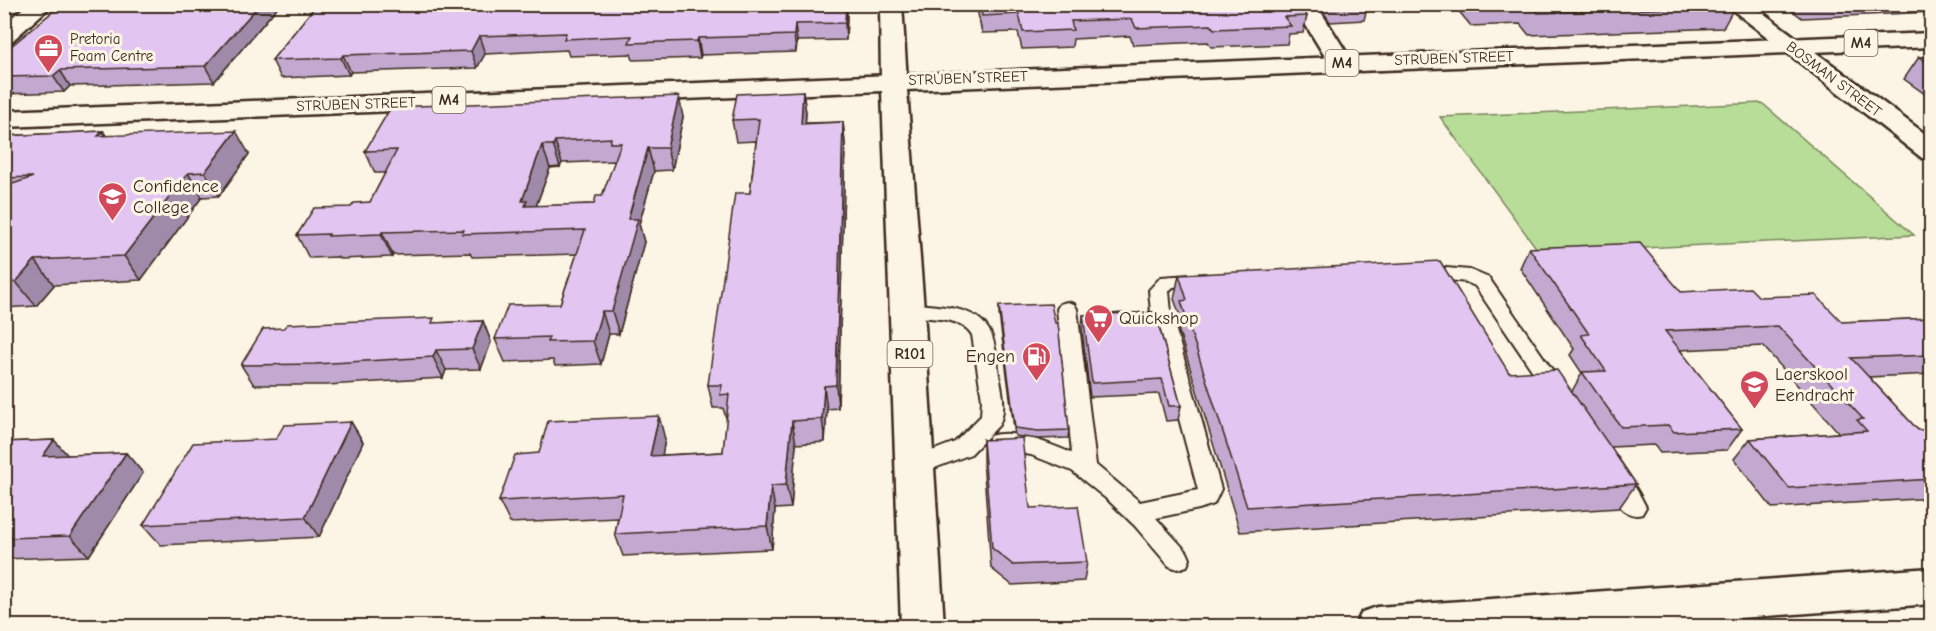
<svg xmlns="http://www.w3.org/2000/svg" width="1936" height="631" font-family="'Comic Neue',sans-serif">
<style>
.green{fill:#b7dd98;stroke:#79845b;stroke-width:1.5}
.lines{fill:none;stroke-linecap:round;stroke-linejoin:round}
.service-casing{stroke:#3b2a1e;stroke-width:4}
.minor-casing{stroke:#3b2a1e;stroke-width:5}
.secondary-casing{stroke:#3b2a1e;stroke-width:5}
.primary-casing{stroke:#3b2a1e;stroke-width:5}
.service{fill:#fcf5e5;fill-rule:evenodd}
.minor{fill:#fcf5e5;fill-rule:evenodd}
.secondary{fill:#fcf5e5;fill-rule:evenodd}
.primary{fill:#fcf5e5;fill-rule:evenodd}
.wall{fill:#c3a9d0;stroke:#3b2a1e;stroke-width:1.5;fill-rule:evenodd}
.shaded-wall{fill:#9f8aa9;stroke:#3b2a1e;stroke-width:1.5}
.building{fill:#e3c5f2;stroke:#3b2a1e;stroke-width:1.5;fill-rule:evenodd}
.labels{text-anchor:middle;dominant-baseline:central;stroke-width:6;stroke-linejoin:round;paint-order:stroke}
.far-poi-label{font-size:15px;fill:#3b2a1e;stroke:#fcf5e5;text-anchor:start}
.far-street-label{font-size:15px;fill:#3b2a1e;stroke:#fcf5e5}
.shield{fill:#fcf5e5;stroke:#75675a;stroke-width:1.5}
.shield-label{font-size:16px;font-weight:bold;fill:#3b2a1e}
.poi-label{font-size:18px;fill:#3b2a1e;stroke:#fcf5e5;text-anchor:start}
</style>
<rect width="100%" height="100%" fill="#fcf5e5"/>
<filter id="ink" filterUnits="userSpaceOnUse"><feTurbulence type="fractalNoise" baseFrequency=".0167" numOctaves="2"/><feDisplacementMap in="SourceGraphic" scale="12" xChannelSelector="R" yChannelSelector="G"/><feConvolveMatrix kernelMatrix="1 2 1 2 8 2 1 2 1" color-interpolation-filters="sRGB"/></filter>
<g filter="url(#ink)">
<!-- green -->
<path class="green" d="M1762 103 1914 235 1540 253 1440 117Z"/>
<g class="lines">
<defs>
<path id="service" d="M1422 266 1470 270 1489 278 1564 387 1567 392 1564 397 1557 400 1550 397 1475 286 1466 282 1415 276 1413 272 1415 268Z
M1204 274 1211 276 1213 280 1211 284 1173 287 1169 291 1171 313 1221 489 1214 504 1199 509 1156 518 1187 552 1190 559 1187 566 1178 569 1169 566 1135 526 1109 501 1072 471 1031 455 990 448 987 442 990 436C1016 428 1048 444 1072 453L1057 309 1060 304 1067 302 1074 304 1077 309 1096 465 1140 502 1198 490 1151 313 1149 290 1161 277Z
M908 303C936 307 978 304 991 334 996 345 997 362 999 375 1002 391 1007 409 999 425L971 454 914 476 906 473 903 467 906 461 955 442 981 416 982 399 972 335C960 314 922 320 901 315L898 310 901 305Z
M1612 465C1627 470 1639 493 1646 507L1642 514C1622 521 1609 490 1601 474L1604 468Z"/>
<path id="minor" d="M1293 4H1316L1353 63 1350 68 1341 70 1332 68Z"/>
<path id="secondary" d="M28 4H53L12 41 4 43V24Z
M880 4H902L907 81 903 86 894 89 885 86 881 81Z
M1725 4H1751L1932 139V160L1922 158Z"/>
<path id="primary" d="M1932 33V47L907 90 924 310 944 626H901L882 91 4 127V111Z
M1932 568V604L1631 626H1355L1362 612 1377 607Z"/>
</defs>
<!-- service casing -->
<use href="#service" class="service-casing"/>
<!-- minor casing -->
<use href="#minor" class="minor-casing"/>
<!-- secondary casing -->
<use href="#secondary" class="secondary-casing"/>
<!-- primary casing -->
<use href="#primary" class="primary-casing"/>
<!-- service -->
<use href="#service" class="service"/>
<!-- minor -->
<use href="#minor" class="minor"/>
<!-- secondary -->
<use href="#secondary" class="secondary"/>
<!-- primary -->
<use href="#primary" class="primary"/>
</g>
<!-- wall -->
<path class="wall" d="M62 4H280L214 82 70 86 64 92 4 94V52Z
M317 4H846L847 14 846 40 797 41 796 52 701 55 700 58 633 60 631 54 569 56 567 50 485 54 477 68 351 72 349 75 281 78 272 60Z
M976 4H1305L1304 11 1307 16 1303 33 1289 34 1287 44 1211 47 1208 42 1133 45 1130 36 1073 39 1072 47 1022 49 1018 32 982 33Z
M1318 4H1368L1364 20 1330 22Z
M1453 4H1732L1735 6 1723 28 1529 35 1520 24 1471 26Z
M1784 4H1932V12L1802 18Z
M1932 56V99L1904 79 1919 57Z
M803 91 806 113 805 123 843 122 845 144 838 408 827 409 825 442 796 444 791 508 775 509 772 549 623 556 615 534 618 518 510 523 499 501 539 453 665 439 662 455 723 452 727 418H726L723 408H713L708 385 750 193 756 141 736 142 732 120Z
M683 117 672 170 654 171 639 224 644 242 619 334H609L601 364 555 366 553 360 505 362 495 339 560 304 577 254 472 257 470 253 393 255 392 257 340 259 338 257 309 258 297 235 351 207 370 202 385 173H375L365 151ZM615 161 602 196 594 204 536 206 550 168 560 167 562 163Z
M103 131 106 136 249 154 219 196 202 197 141 280 54 285 36 306 4 308V136Z
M1529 248 1681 292 1759 297 1842 322 1932 318V374L1869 377 1918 430 1932 429V498L1772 508 1734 459 1750 439 1839 433 1763 346 1680 350 1742 429 1727 450 1660 453 1654 445 1611 447 1636 484 1619 508 1240 532 1177 325 1179 313 1174 299 1179 275 1572 391 1582 373 1570 355 1574 349 1520 268Z
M999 306 1069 430 1068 438 1038 439 1015 436 999 314Z
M1155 312 1181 406 1178 420 1166 421 1159 394 1090 397 1082 329 1083 315Z
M483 321 491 342 481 369 446 370 443 378 327 385H254L241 365 436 323Z
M351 422 363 442 319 537 161 545 143 525 276 439Z
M54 440 67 455 126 453 143 473 89 556 4 559V442Z
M983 440 1030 508 1087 562 1084 581 1012 585 991 568 983 460Z"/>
<!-- shaded-wall -->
<path class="shaded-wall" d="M260 4H280L214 82 205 66Z
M846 4 847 14 846 40 845 23Z
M795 24 797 41 796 52 794 35Z
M479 36 485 54 477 68 471 51Z
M698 38 701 55 700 58 697 41Z
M343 55 351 72 349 75 341 58Z
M60 70 70 86 64 92 53 76Z
M803 91 806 113 804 145 801 124Z
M679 96 683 117 672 170 667 148Z
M843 122 845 144 838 408 836 385Z
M103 131 118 155 98 136Z
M236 131 249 154 219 196 205 172Z
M555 141 562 163 560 167 553 145Z
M542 145 550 168 532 217 522 201Z
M648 148 654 171 639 224 644 242 619 334 612 311 628 219Z
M188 173 202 197 141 280 124 256Z
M382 232 393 255 392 257 381 234Z
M35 260 54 285 36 306 16 282Z
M602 311 609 334 601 364 593 341Z
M483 321 491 342 481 369 472 349Z
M436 350 446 370 443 378 433 357Z
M824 386 827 409 825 442 822 419Z
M659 416 665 439 658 479 650 456Z
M792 421 796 444 791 508 786 485Z
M351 422 363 442 319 537 305 517Z
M54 440 73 461 43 456Z
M126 453 143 473 89 556 70 536Z
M771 486 775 509 772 549 767 526Z"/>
<!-- building -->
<path class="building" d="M62 4H260L205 66 60 70 53 76 4 77V52Z
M317 4H846L845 23 795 24 794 35 698 38 697 41 629 43 632 36 564 39 566 33 479 36 471 51 343 55 341 58 272 60Z
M980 4H1305L1306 5H1301L1307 16 1284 17 1291 26 1214 29 1211 25 1136 28 1132 19 1071 21 1073 30 1023 32 1019 14 982 16Z
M1530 4H1732L1735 6 1538 13Z
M1932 56V65L1919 57Z
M803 91 801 124 843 122 836 385 824 386 822 419 792 421 786 485 771 486 767 526 615 534 623 494 499 501 515 455 539 453 548 421 659 416 650 456 723 452 729 394 720 395 722 385H708L735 193H750L759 119 732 120 737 94Z
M679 96 667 148H648L628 219H638L612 311H602L593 341 547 342 549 337 495 339 508 305 560 304 585 230 462 234 464 230 382 232 381 234 328 236 329 234 297 235 314 208 351 207 354 203 370 202 397 150 365 151 391 107ZM611 138 610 143H621L602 196H596L594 204 525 206 527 201H522L542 145H553L555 141Z
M103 131 98 136 236 131 205 172 188 173 124 256 35 260 16 282 4 283V187L33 177 4 178V136Z
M1640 243 1681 292 1750 288 1759 297 1816 295 1842 322 1932 318V355L1851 358 1918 430 1932 429V479L1789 488 1750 439 1867 431 1857 420 1863 419 1778 326 1665 331 1742 429 1674 432 1668 425 1621 427 1582 372 1606 371 1581 335 1589 334 1529 248Z
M1440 261 1509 373 1557 370 1636 484 1247 507 1181 301 1187 300 1179 275Z
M1051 304 1055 323H1058L1069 430 1038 431 1015 428 999 306Z
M1155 312 1181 406H1169L1162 379 1092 383 1083 315Z
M434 318 432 323 483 321 472 349 436 350 433 357 315 364 241 365 263 329 284 328 287 324Z
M351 422 305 517 143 525 193 443 276 439 284 425Z
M1022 438 1030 508 1078 506 1087 562 1013 565 992 548 983 440Z
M54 440 43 456 126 453 70 536 4 538V442Z"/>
</g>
<!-- icons -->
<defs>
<symbol id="office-pin" viewBox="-11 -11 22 30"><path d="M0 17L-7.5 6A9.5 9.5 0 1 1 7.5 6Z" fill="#d1495b" stroke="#fcf5e5"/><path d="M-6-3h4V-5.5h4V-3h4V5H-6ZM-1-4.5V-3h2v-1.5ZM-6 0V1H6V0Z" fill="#fff"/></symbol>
<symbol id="university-pin" viewBox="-11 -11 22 30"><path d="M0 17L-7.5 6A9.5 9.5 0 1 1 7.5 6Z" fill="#d1495b" stroke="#fcf5e5"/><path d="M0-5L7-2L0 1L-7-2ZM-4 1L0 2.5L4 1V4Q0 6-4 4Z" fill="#fff"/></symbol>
<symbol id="supermarket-pin" viewBox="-11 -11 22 30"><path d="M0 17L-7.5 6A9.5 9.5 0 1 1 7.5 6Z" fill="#d1495b" stroke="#fcf5e5"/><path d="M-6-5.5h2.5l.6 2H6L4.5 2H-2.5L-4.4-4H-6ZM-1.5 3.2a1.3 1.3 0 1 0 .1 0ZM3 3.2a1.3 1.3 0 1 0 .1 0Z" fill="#fff"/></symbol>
<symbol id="fuel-pin" viewBox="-11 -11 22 30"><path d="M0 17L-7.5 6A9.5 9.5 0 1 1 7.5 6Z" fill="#d1495b" stroke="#fcf5e5"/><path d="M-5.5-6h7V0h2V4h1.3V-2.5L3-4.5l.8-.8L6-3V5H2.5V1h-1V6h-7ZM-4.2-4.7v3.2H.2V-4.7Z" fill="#fff"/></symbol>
<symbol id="school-pin" viewBox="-11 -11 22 30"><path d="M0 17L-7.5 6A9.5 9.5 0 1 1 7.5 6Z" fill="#d1495b" stroke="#fcf5e5"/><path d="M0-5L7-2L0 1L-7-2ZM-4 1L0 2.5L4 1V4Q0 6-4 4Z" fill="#fff"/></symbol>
</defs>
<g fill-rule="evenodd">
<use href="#office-pin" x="32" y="32" width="33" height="45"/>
<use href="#university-pin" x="96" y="180" width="33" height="45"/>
<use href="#supermarket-pin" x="1082" y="302" width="33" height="45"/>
<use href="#fuel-pin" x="1020" y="340" width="33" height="45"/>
<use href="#school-pin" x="1738" y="368" width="33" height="45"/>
</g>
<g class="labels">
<!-- far-poi labels -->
<g class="far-poi-label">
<text x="70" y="39">Pretoria<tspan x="70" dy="17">Foam Centre</tspan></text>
</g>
<!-- far-street labels -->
<g class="far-street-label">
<text transform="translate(1454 58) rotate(-2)">STRUBEN STREET</text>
<text transform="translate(968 78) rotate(-2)">STRUBEN STREET</text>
<text transform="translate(1834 79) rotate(37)">BOSMAN STREET</text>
<text transform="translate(356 104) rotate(-2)">STRUBEN STREET</text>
</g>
<!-- shield labels -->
<g class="shield">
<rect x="1844.5" y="30" width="33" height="26" rx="4.5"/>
<rect x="1325.5" y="50" width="33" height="26" rx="4.5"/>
<rect x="432.5" y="87" width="33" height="26" rx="4.5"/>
<rect x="887.5" y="341" width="45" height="26" rx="4.5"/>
</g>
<g class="shield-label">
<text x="1861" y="43">M4</text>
<text x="1342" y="63">M4</text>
<text x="449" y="100">M4</text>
<text x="910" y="354">R101</text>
</g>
<!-- poi labels -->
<g class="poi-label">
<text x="133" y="186">Confidence<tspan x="133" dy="21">College</tspan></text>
<text x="1119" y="318">Quickshop</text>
<text x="1015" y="356" text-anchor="end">Engen</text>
<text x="1775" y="374">Laerskool<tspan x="1775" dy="21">Eendracht</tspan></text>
</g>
</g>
<!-- margin -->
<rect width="1936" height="631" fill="none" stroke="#fcf5e5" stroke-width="24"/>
<rect x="12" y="12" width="1912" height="607" fill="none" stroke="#3b2a1e" stroke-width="2" filter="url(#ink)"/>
</svg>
